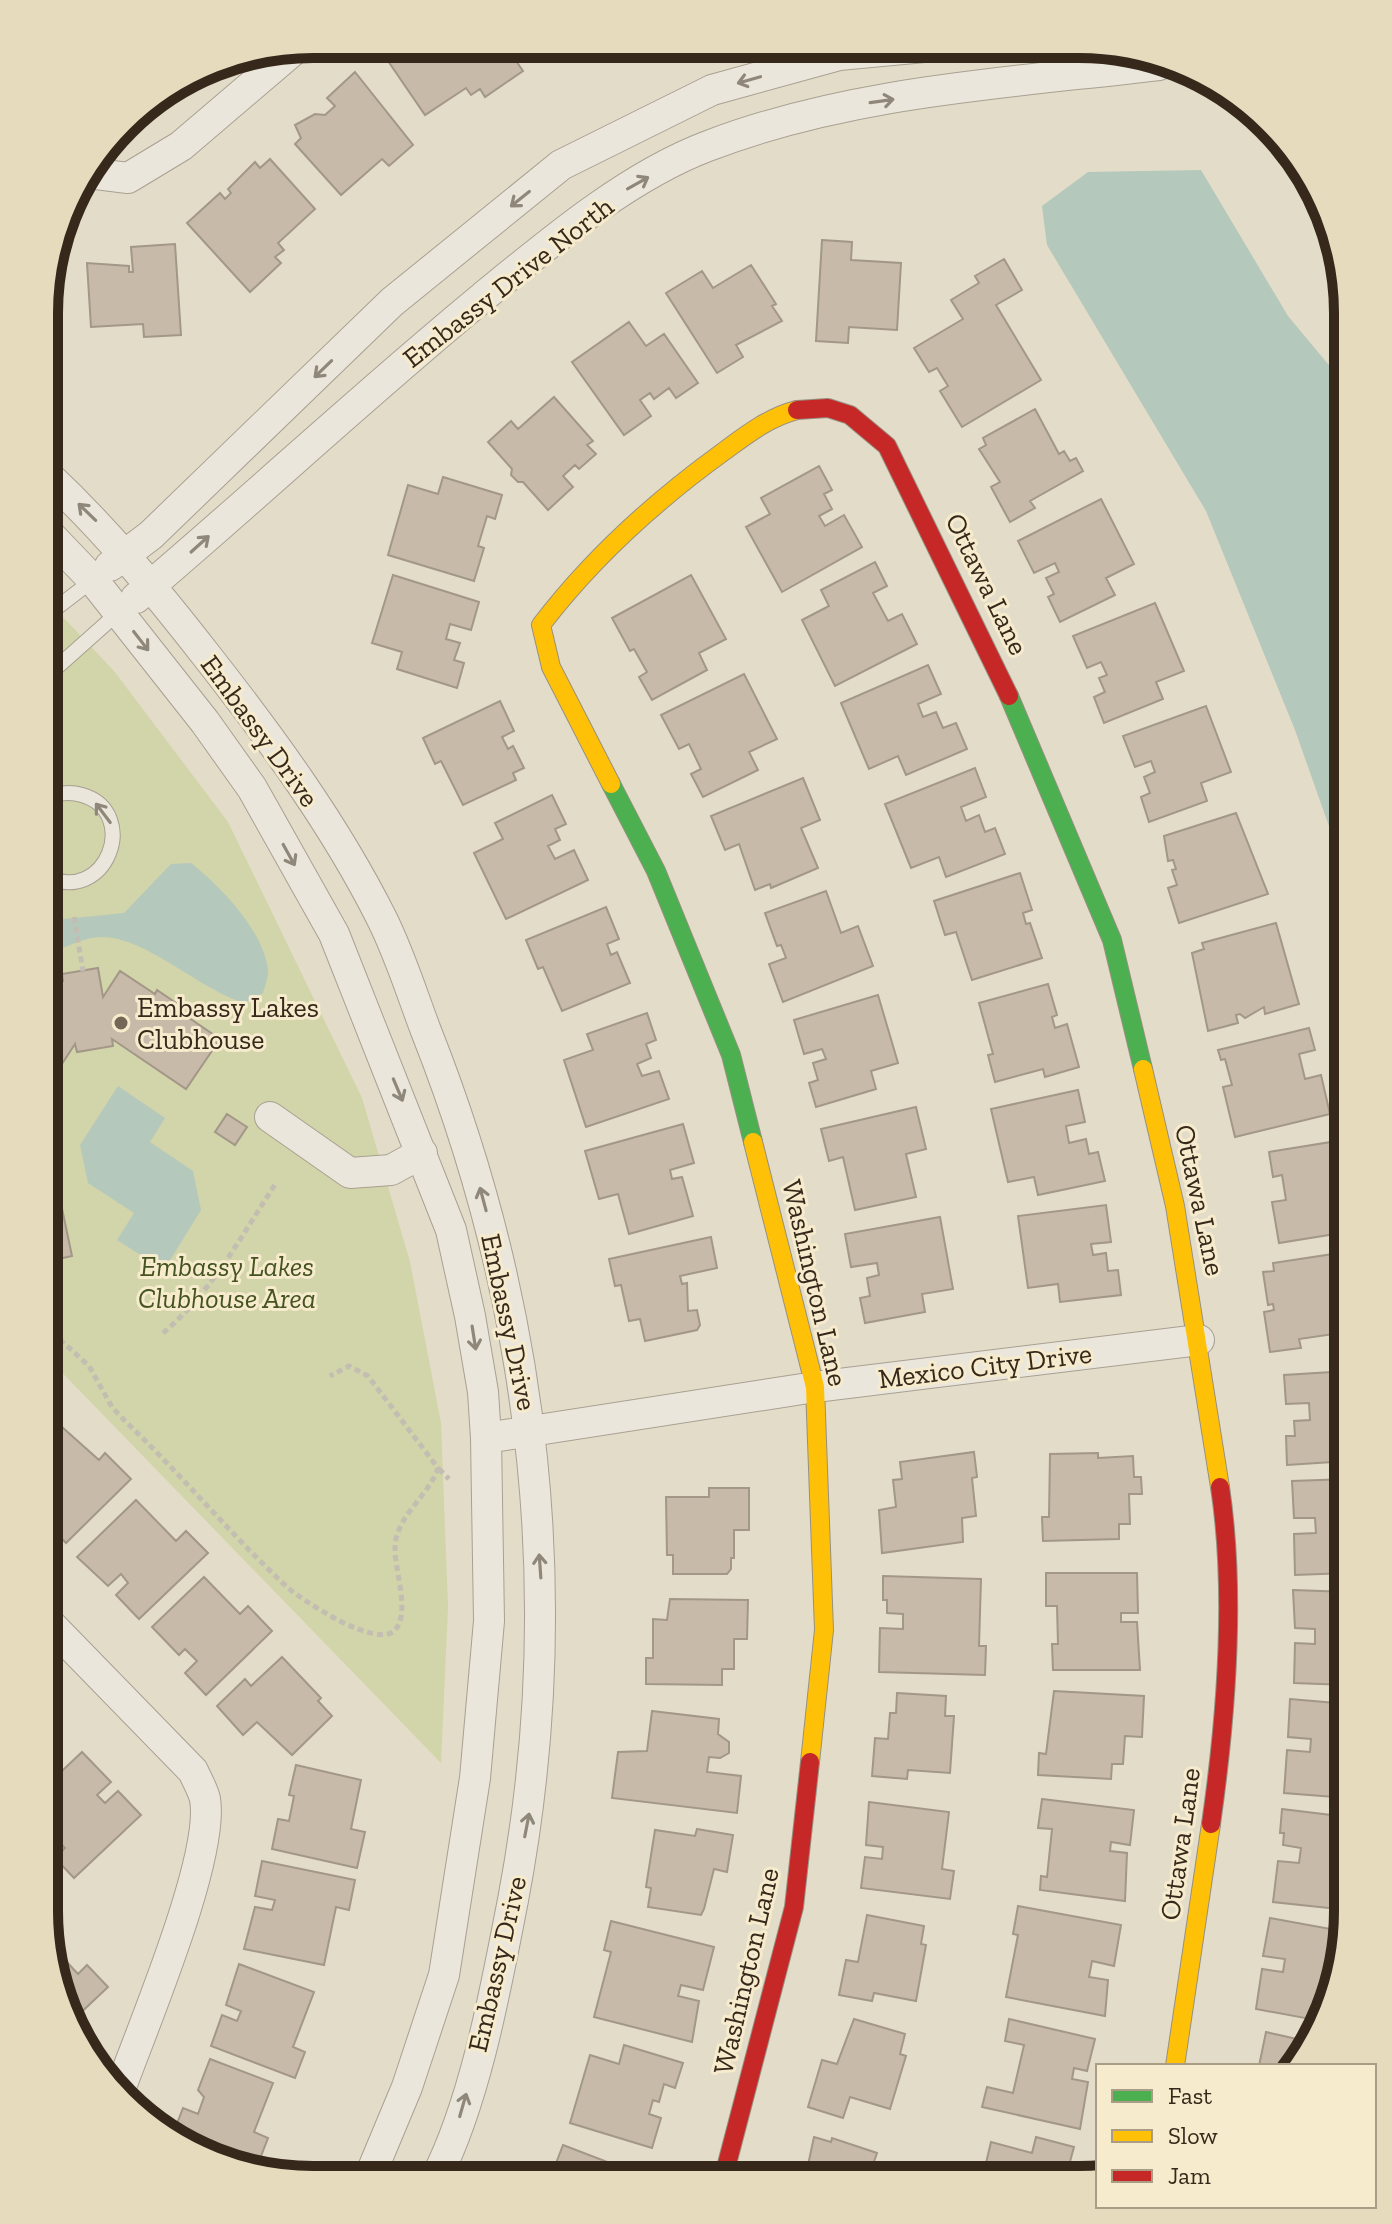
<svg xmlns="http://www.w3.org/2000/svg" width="1392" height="2224" font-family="'Zilla Slab',serif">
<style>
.green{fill:#d2d4a9}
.water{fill:#b5c8bc}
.building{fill:#c7baa9;stroke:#a39788;stroke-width:2}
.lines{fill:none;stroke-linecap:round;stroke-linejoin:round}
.lane-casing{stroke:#a8a092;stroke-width:16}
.street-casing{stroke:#a8a092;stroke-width:32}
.fast-casing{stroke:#979082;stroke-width:20}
.slow-casing{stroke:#979082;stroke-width:20}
.jam-casing{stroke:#979082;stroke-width:20}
.path{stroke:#c3bdb2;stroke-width:5;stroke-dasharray:6 4;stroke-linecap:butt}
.lane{stroke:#ebe6db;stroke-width:14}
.street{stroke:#ebe6db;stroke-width:30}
.fast{stroke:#4caf50;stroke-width:18}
.slow{stroke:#ffc107;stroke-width:18}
.jam{stroke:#c62828;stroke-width:18}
.oneway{stroke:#90877b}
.poi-dot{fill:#736758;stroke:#f6ebcc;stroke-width:3}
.labels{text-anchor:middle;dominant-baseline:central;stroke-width:6;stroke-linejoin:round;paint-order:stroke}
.street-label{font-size:28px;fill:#36281b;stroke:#f6ebcc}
.poi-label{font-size:28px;fill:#36281b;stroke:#f6ebcc;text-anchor:start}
.park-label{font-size:28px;font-style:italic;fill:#455320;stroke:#f6ebcc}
.rim{fill:none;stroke:#36281b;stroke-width:10}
</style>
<rect width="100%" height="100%" fill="#e3dcc8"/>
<!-- green -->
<path class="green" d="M46 599 114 671 228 822 362 1098 410 1262 441 1423 448 1607 441 1763 45 1355Z"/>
<!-- water -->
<path class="water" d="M1201 170 1288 316 1348 388V880L1295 730 1206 511 1047 245 1042 206 1088 172Z
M191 863C221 887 262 929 268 969 269 976 265 986 263 993L245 1003C199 991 139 929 92 938 77 941 60 949 45 956V921L124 913 171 864Z
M118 1086 165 1118 150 1142 193 1171 201 1210 164 1270 117 1240 134 1213 88 1183 80 1145Z"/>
<!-- building -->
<path class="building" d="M392 44 505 45 523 71 485 97 480 89 471 95 466 88 425 115 386 58 396 51Z
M529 45H557L558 47 536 58Z
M355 72 413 145 389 166 382 159 341 195 295 144 301 138 295 125 315 114 325 115 335 106 327 98Z
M270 159 315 209 278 243 284 250 275 257 281 263 250 292 187 223 220 193 225 199 231 193 228 189 255 162 260 168Z
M62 226 73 234 50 266Z
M822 240 852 242 851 260 901 263 897 330 849 327 848 343 816 341Z
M175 244 181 335 144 337 143 324 91 327 87 263 129 266V272H133L131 247Z
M1004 259 1022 290 996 305 1041 380 962 427 940 391 948 386 937 368 929 372 914 348 963 319 951 300 979 283 975 276Z
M751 265 776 304 772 306 782 321 736 345 743 357 717 373 666 293 702 271 713 288Z
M629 322 646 346 664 334 698 383 676 398 669 388 654 399 650 393 640 400 651 416 624 435 572 362Z
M554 397 593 441 587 445 596 454 579 469 575 465 563 476 573 487 548 510 523 482H518L511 475 512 469 488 442 511 421 518 429Z
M1035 409 1059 454 1064 451 1070 461 1076 458 1083 471 1030 501 1035 508 1010 522 991 487 1000 482 979 449 986 445 983 438Z
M819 466 832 490 824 494 832 509 819 516 825 526 844 515 862 547 782 592 746 527 770 514 761 498Z
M443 477 502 495 495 519 487 516 478 546 484 548 474 581 388 555 408 485 438 494Z
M1101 499 1134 564 1106 578 1115 595 1060 622 1048 597 1054 594 1046 578 1059 572 1055 563 1034 573 1018 541Z
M875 562 887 586 873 593 888 621 902 614 917 644 835 686 802 620 829 606 821 590Z
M393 575 479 602 471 630 450 624 446 639 460 643 454 660 464 663 457 688 397 669 402 652 372 643Z
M691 575 726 639 699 653 707 670 652 700 639 677 647 672 634 649 630 651 612 618Z
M1155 603 1184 671 1156 682 1163 699 1104 723 1094 697 1105 692 1099 678 1107 675 1101 662 1087 668 1073 636Z
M928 665 941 694 918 704 923 717 936 712 943 728 956 723 967 749 906 775 898 756 869 769 841 703Z
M744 674 777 739 749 752 758 770 703 797 691 774 701 769 689 744 679 749 661 715Z
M500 701 514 731 502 737 508 749 513 746 524 768 513 773 516 780 463 805 441 761 435 764 423 738Z
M1206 706 1231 772 1201 783 1207 801 1149 822 1141 797 1150 793 1144 777 1155 772 1151 761 1135 767 1123 736Z
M975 768 986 797 961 807 966 821 979 815 985 832 995 828 1005 854 946 877 939 857 911 868 885 804Z
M803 778 820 820 801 828 818 868 771 888 770 884 755 890 739 844 725 850 711 816Z
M552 795 566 824 555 829 560 840 548 846 555 859 574 850 588 880 506 919 474 853 503 839 495 823Z
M1236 813 1268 894 1179 923 1168 888 1177 885 1172 870 1176 869 1173 860 1168 861 1164 836Z
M1020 873 1032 910 1023 913 1026 924 1030 923 1042 958 972 980 956 932 945 935 934 901Z
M826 891 841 933 858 926 873 966 783 1002 769 964 786 958 781 945 777 946 765 913Z
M606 907 619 939 607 944 611 955 617 952 630 983 562 1011 543 967 538 969 526 940Z
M1276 923 1299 1004 1265 1014 1264 1007 1245 1018 1240 1014 1236 1015 1238 1023 1208 1031 1192 953 1204 949 1202 943Z
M98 968 103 997 120 971 155 994 157 990 176 1003 173 1007 220 1039 186 1089 112 1039 113 1046 77 1052 75 1044 45 1090V984L63 981 62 974Z
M1048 984 1057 1015 1052 1017 1055 1028 1067 1024 1079 1067 1045 1077 1043 1069 995 1082 988 1055 993 1054 979 1003Z
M878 995 898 1063 871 1071 876 1089 816 1107 809 1083 818 1080 813 1063 826 1059 822 1049 804 1054 794 1020Z
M647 1013 656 1040 646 1044 651 1058 637 1064 642 1076 659 1071 669 1099 586 1127 564 1060 593 1050 587 1034Z
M1309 1028 1315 1050 1299 1054 1305 1079 1321 1075 1330 1114 1235 1137 1223 1087 1232 1085 1225 1059 1221 1060 1218 1050Z
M1078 1090 1085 1122 1066 1126 1069 1143 1086 1139 1089 1154 1098 1152 1105 1181 1038 1195 1034 1177 1008 1182 991 1109Z
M916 1107 926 1149 906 1154 916 1197 855 1210 843 1157 829 1161 821 1129Z
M227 1114 247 1127 235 1145 215 1132Z
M683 1124 694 1163 670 1170 672 1179 682 1177 693 1216 629 1234 618 1194 599 1199 585 1151Z
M45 1128 72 1256 45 1262Z
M1331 1142 1335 1162 1348 1160V1232L1279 1243 1272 1202 1286 1200 1282 1175 1273 1177 1269 1152Z
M1106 1205 1111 1242 1091 1244 1093 1255 1106 1253 1108 1271 1118 1270 1121 1295 1060 1302 1058 1284 1028 1288 1018 1216Z
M940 1217 953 1289 922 1294 925 1312 865 1323 860 1298 870 1296 867 1278 879 1275 877 1263 851 1267 845 1234Z
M711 1237 717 1268 680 1276 682 1284 687 1283 688 1311 697 1310 700 1325 697 1330 645 1341 640 1319 629 1321 621 1285 615 1286 609 1259Z
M1333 1254 1340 1304 1348 1303V1332L1299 1339 1301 1348 1270 1352 1264 1312 1274 1310 1273 1304 1268 1305 1263 1272 1274 1271 1273 1263Z
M1348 1371V1461L1287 1465 1286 1436H1295L1294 1421 1310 1420 1309 1403 1286 1404 1284 1375Z
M62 1427 99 1460 105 1453 131 1479 66 1543 45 1521 55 1512 45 1501V1444Z
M974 1452 977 1477 972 1478 976 1516 962 1518 963 1542 882 1553 879 1510 896 1507 893 1480 902 1479 900 1462Z
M1098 1453V1458L1133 1456 1134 1477H1141L1142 1494H1129L1130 1524H1119V1539L1043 1541 1042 1517H1049L1050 1454Z
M1348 1479V1573L1295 1575 1294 1534 1316 1533 1315 1518H1294L1292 1481Z
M709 1488H749V1530H734V1558H731V1569L727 1574H673V1555H667L666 1497H709Z
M136 1500 176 1541 186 1531 208 1553 139 1619 116 1595 128 1583 121 1574 108 1586 77 1557Z
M1046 1573H1137L1138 1613H1121V1622H1137L1140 1670H1053L1052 1644H1058L1057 1606H1046Z
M883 1576 981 1579 979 1646H986L985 1675 879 1672 880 1628 903 1629V1614L887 1613V1600H883Z
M204 1577 240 1614 248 1606 272 1631 206 1695 185 1673 197 1661 185 1649 179 1655 152 1627Z
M1293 1590 1348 1592 1347 1685 1294 1683 1295 1643 1315 1644V1629L1295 1628Z
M670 1599 748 1600 747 1639H734V1669H722V1685L646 1684V1658H653V1619L667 1620Z
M282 1657 321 1698 318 1701 332 1716 292 1755 257 1722 243 1735 217 1706 245 1679 251 1686Z
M1054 1691 1144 1696 1142 1737 1125 1736 1123 1764H1112L1111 1779 1038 1775 1039 1753 1046 1754Z
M897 1693 946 1696 945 1716H954L950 1773 908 1770 907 1779 872 1776 875 1738 888 1739 890 1713H896Z
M1290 1699 1347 1704V1798L1284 1793 1287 1750 1310 1752 1311 1739 1288 1737Z
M652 1711 719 1719 718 1734 729 1742V1753L720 1758 709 1757 707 1772 741 1776 737 1813 612 1798 618 1752 647 1751Z
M44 1718 60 1735 44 1750Z
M82 1752 111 1782 97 1795 105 1803 118 1791 141 1815 74 1878 55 1858 65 1848 44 1826V1788Z
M296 1765 361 1780 351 1829 365 1832 357 1868 272 1849 278 1819 289 1821 294 1796 289 1795Z
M1042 1799 1134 1810 1130 1845 1111 1842 1110 1851 1127 1853 1125 1901 1040 1890 1041 1876 1047 1877 1052 1829 1038 1828Z
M869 1802 949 1812 942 1869 954 1871 950 1899 861 1888 865 1857 882 1859 883 1847 866 1845Z
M1282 1809 1347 1817V1910L1273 1902 1278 1861 1299 1863 1301 1848 1283 1845 1284 1833H1280Z
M697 1829 733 1835 727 1872 714 1869 704 1909 701 1915 648 1907 651 1888 646 1887 655 1830 695 1836Z
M262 1861 355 1880 349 1910 336 1907 324 1965 244 1949 255 1907 272 1910 275 1900 255 1896Z
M1018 1906 1121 1925 1114 1966 1092 1961 1089 1977 1108 1980 1105 2016 1006 1997 1018 1935 1013 1934Z
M867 1915 924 1926 921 1944 926 1945 916 2001 874 1993 872 2001 839 1995 846 1960 858 1962Z
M1270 1918 1347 1932 1334 1998 1321 2021 1256 2009 1262 1969 1283 1972 1285 1959 1263 1956Z
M611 1921 714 1947 703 1990 681 1985 678 1996 699 2001 692 2042 594 2017 611 1952 604 1950Z
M51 1945 78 1974 87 1965 108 1987 71 2022 64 2013Z
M239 1964 314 1992 293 2047 305 2052 295 2078 211 2046 222 2015 237 2021 241 2011 226 2005Z
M854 2019 905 2034 900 2054 906 2056 890 2109 850 2097 843 2118 808 2107 822 2060 837 2064Z
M1009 2019 1095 2039 1087 2071 1074 2068 1072 2079 1088 2082 1080 2129 982 2107 987 2087 1013 2093 1024 2045 1005 2041Z
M1266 2032 1310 2042 1297 2066H1259Z
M624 2045 683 2063 675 2088 664 2084 659 2102 653 2100 649 2114 661 2118 652 2148 570 2123 590 2055 619 2064Z
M210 2059 273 2083 254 2132 268 2138 256 2169 173 2134 183 2108 198 2114 204 2097 198 2090Z
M814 2137 831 2142 832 2138 877 2153 868 2179H805Z
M1036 2137 1074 2147 1065 2180H982L991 2142 1032 2153Z
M563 2145 644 2176 643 2179H550Z"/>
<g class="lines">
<defs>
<path id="lane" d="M46 616 93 580
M46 677 119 612
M45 876C107 907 141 812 82 795 69 791 57 793 46 799"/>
<path id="street" d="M88 173 128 178 181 146 297 47
M46 474C106 530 156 591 206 655 271 738 335 825 382 919 400 955 412 994 426 1031 537 1311 569 1605 513 1900 496 1987 476 2099 436 2178
M46 531 93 580 205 722 252 788 334 934 451 1230 470 1316 483 1392 486 1438 489 1621 475 1778 444 1975 407 2087 369 2178
M110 566 151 535 392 302 561 165 712 90 839 55 935 46
M136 598C253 499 365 394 483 297 549 243 628 176 708 146 851 91 1009 83 1159 65
M270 1117 350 1173 391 1170 422 1153
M486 1438 815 1387 1199 1340
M44 1618 193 1771C197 1780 203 1790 205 1799 215 1857 143 2026 121 2087"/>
<path id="fast" d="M1009 696 1112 940 1143 1069
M611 784 656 871 731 1055 753 1142"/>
<path id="slow" d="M611 784 551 667 541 625C593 557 654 502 723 452 746 435 769 417 797 410
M1143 1069 1175 1206 1220 1487
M753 1142 815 1387 824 1630 810 1762
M1175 2066 1211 1824"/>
<path id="jam" d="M797 410 828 408 850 415 887 446 1009 696
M1211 1824C1226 1719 1236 1593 1220 1487
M723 2179 794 1907 810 1762"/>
</defs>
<!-- lane casing -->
<use href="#lane" class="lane-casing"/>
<!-- street casing -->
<use href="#street" class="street-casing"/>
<!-- fast casing -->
<use href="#fast" class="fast-casing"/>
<!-- slow casing -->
<use href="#slow" class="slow-casing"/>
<!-- jam casing -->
<use href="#jam" class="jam-casing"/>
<!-- path -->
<path class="path" d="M74 917 83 971
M45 1326 89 1366 112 1407 125 1421C181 1474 230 1534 287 1587 302 1600 377 1650 395 1630 411 1612 394 1569 395 1547 396 1516 429 1496 438 1468L368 1376 349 1366 330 1376
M163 1333C211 1293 242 1235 276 1183
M439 1469 449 1479"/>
<!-- lane -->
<use href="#lane" class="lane"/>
<!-- street -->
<use href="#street" class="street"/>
<!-- fast -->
<use href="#fast" class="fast"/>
<!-- slow -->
<use href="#slow" class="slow"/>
<!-- jam -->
<use href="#jam" class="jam"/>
</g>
<!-- one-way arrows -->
<defs><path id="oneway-shaft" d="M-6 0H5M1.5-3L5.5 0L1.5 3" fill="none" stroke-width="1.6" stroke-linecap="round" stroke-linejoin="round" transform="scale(2)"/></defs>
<g class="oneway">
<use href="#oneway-shaft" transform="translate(749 80) rotate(164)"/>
<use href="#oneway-shaft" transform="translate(882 101) rotate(-8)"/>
<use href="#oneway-shaft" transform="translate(638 183) rotate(-29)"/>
<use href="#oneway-shaft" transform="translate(520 199) rotate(141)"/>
<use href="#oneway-shaft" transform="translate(323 369) rotate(136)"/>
<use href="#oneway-shaft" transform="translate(87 512) rotate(-136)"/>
<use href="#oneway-shaft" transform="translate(200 544) rotate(-42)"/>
<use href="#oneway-shaft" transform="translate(141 641) rotate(52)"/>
<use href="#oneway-shaft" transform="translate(103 813) rotate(-127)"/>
<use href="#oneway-shaft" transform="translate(289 855) rotate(61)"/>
<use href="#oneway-shaft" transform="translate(398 1090) rotate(67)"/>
<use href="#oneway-shaft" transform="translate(483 1199) rotate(-105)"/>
<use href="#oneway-shaft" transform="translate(474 1338) rotate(81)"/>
<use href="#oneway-shaft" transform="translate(540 1566) rotate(-94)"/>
<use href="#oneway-shaft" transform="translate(527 1825) rotate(-79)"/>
<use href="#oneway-shaft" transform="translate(463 2105) rotate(-74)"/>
</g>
<!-- markers -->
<circle class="poi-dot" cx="121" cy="1023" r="8"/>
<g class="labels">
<!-- street labels -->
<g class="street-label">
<text transform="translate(508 282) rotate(-38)">Embassy Drive North</text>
<text transform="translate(987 584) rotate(64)">Ottawa Lane</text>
<text transform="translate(260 731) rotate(54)">Embassy Drive</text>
<text transform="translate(1200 1200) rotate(78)">Ottawa Lane</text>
<text transform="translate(815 1283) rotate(77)">Washington Lane</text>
<text transform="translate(509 1322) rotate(78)">Embassy Drive</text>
<text transform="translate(985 1366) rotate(-7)">Mexico City Drive</text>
<text transform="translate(1180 1844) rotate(-82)">Ottawa Lane</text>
<text transform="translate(497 1964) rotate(-77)">Embassy Drive</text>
<text transform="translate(746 1971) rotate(-77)">Washington Lane</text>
</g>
<!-- poi labels -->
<g class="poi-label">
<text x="137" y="1007">Embassy Lakes<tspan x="137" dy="32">Clubhouse</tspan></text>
</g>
<!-- park labels -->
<g class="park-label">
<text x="227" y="1266">Embassy Lakes<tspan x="227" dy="32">Clubhouse Area</tspan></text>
</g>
</g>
<!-- crop -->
<path d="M0 0H1392V2224H0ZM313 58H1079A255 255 0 0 1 1334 313V1911A255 255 0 0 1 1079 2166H313A255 255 0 0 1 58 1911V313A255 255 0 0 1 313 58Z" fill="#e7dbbe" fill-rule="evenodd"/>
<path class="rim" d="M313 58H1079A255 255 0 0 1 1334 313V1911A255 255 0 0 1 1079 2166H313A255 255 0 0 1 58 1911V313A255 255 0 0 1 313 58Z"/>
<!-- legend -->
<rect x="1096" y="2064" width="280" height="144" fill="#f6ebcc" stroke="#a99d85" stroke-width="2"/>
<rect x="1112" y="2090" width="40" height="12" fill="#4caf50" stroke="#a99d85" stroke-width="2"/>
<text x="1168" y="2104" font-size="24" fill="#36281b">Fast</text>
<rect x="1112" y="2130" width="40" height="12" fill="#ffc107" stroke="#a99d85" stroke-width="2"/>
<text x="1168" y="2144" font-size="24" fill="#36281b">Slow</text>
<rect x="1112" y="2170" width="40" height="12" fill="#c62828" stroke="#a99d85" stroke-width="2"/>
<text x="1168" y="2184" font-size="24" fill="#36281b">Jam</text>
</svg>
